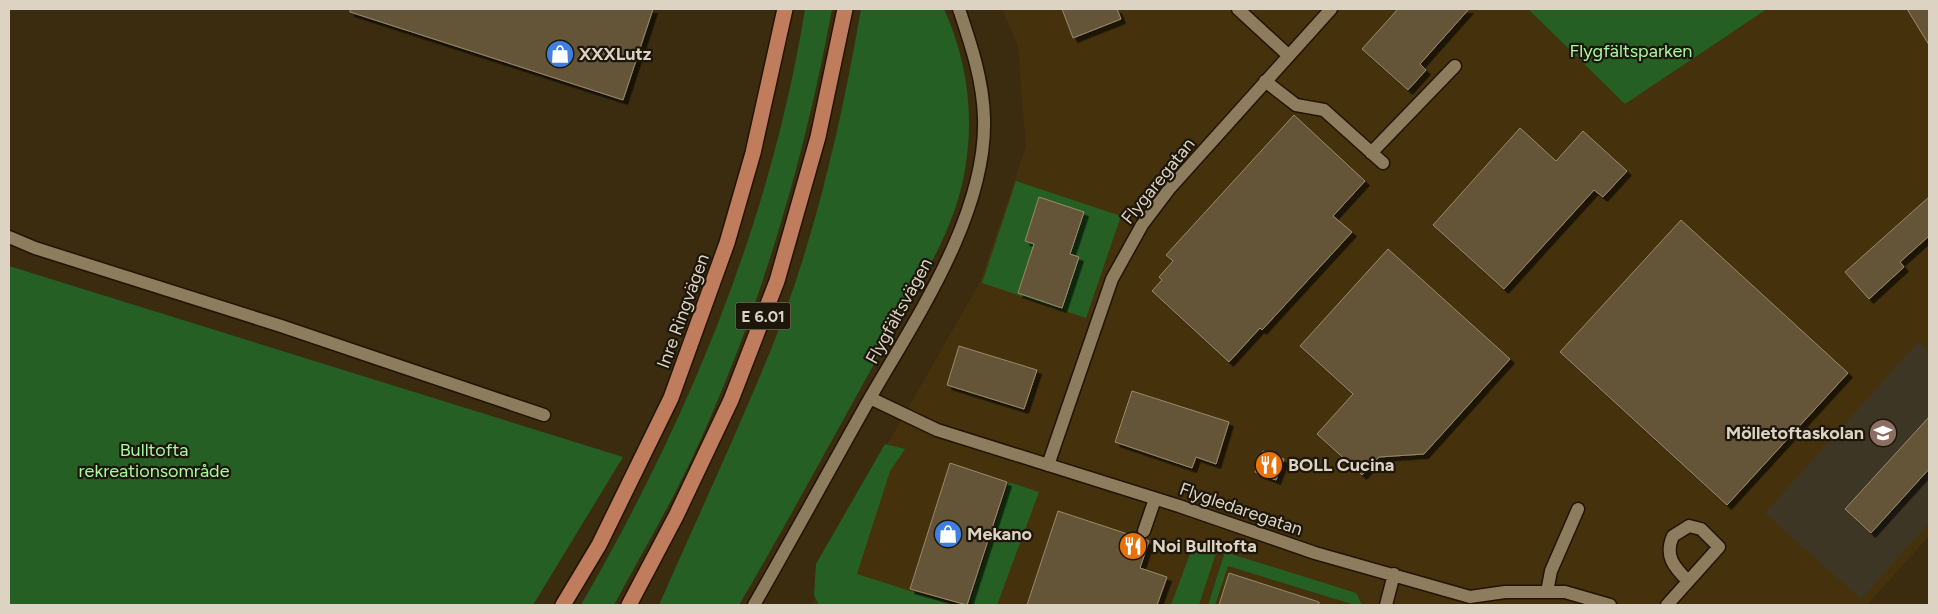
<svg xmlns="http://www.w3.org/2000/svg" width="1938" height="614" font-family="Figtree,sans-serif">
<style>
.built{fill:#45320d}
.education{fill:#3e3625}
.green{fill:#255f23}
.building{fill:#655538;stroke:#9a896a;filter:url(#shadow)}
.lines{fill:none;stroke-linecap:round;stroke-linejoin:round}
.minor-casing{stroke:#221400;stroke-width:15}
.highway-casing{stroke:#221400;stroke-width:18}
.minor{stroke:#8d7c5e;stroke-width:12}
.highway{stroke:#c07d5e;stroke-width:15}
.labels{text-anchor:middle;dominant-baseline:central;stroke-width:4.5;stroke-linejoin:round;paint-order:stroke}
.shield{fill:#1d160a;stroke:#a39a8c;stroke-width:1}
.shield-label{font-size:16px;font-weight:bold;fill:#ddd3c3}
.park-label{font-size:18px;fill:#a7f8a1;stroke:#1d160a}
.poi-label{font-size:18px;font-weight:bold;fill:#ddd3c3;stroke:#1d160a;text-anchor:start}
.street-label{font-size:18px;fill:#ddd3c3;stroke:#1d160a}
</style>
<defs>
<filter id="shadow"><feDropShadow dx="4.5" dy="4.5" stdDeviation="0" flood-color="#0009"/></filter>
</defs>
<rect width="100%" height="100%" fill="#3b2c10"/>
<!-- built -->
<path class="built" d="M1002 9H1528L1625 104 1767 9H1929V536L1867 605H805L814 602 827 550 980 282 1026 147 1018 46Z"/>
<!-- education -->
<path class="education" d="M1919 341 1929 353V523L1861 599 1765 513Z"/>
<!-- green -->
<path class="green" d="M805 9H832C805 157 762 303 700 441 675 497 643 551 614 605H581C688 420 771 221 805 9Z
M861 9H944C966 57 974 111 966 163 957 231 915 290 883 348 835 434 789 520 739 605H659C696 521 735 437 770 352 814 242 841 125 861 9Z
M1528 9H1767L1625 104Z
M1016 181 1121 216 1086 318 982 283Z
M9 266 623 457 533 605H9Z
M885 444 905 449 890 471 857 574 954 605H819L814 595 816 564Z
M1009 482 1039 492 997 605H969Z
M1194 543 1217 550 1199 605H1171Z
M1225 552 1356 593 1362 605H1355L1228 566 1215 605H1208Z"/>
<!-- building -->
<path class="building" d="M350 9H653L623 100 350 12Z
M1062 9H1117L1121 19 1073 38Z
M1398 9H1469L1420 64 1426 70 1408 90 1362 49Z
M1907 9H1929V45Z
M1294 115 1365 181 1333 216 1352 232 1262 330 1260 328 1229 362 1152 291 1162 280 1159 277 1173 261 1166 255Z
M1520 128 1556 161 1583 131 1627 171 1603 197 1594 190 1504 289 1433 225Z
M1039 197 1084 212 1070 254 1079 257 1062 308 1018 293 1034 244 1025 241Z
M1929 197V236L1900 262 1904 267 1869 299 1845 272Z
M1681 220 1848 373 1727 505 1560 352Z
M1388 249 1510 359 1424 454 1379 457 1362 475 1317 434 1353 394 1300 346Z
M959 346 1037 370 1024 409 947 385Z
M1132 391 1229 422 1216 464 1196 457 1192 468 1115 442Z
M1929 417V469L1871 533 1845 509Z
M1263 451 1284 459 1276 480 1255 472Z
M950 463 1007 482 967 605 910 589Z
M1058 511 1149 541 1140 568 1167 577 1157 605H1027Z
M1229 573 1319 602V605H1219Z"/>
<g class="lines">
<defs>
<path id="minor" d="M1238 9 1288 55
M1265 81 1296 105 1324 110 1383 163
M1371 153 1455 66
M9 237 35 248 281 326 544 415
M870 398 937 430 1179 506 1315 553 1470 597 1505 592H1565L1610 605
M1048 465 1112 279 1142 225 1170 188 1331 9
M1144 531 1155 499
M1547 592 1551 571 1578 509
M754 605C793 537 831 467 870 398 916 318 987 214 984 118 983 80 971 45 959 9
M1386 605 1394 574
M1667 605 1719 547 1701 529 1689 526 1673 536C1664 556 1674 567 1688 581"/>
<path id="highway" d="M563 605 599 545 671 398 727 243 753 153 785 9
M629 605 676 516 731 400 777 281 818 137 845 9"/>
</defs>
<!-- minor casing -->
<use href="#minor" class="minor-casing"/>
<!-- highway casing -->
<use href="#highway" class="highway-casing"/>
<!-- minor -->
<use href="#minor" class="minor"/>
<!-- highway -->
<use href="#highway" class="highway"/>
</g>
<!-- icons -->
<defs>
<symbol id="shop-disc" viewBox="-11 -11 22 22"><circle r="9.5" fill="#3f7fe0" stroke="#1d160a"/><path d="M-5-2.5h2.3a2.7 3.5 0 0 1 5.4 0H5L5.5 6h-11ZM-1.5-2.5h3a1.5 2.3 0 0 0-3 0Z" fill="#fff"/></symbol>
<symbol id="school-disc" viewBox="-11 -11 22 22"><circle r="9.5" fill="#8d6e63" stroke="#1d160a"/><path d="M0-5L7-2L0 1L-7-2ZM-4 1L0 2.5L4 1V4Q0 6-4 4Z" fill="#fff"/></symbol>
<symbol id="restaurant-disc" viewBox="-11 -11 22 22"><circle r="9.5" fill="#e8710a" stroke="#1d160a"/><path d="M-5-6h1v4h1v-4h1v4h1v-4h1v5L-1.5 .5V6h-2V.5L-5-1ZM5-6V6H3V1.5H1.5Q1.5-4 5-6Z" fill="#fff"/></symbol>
</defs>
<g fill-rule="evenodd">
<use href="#shop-disc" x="544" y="38" width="32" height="32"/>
<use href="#school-disc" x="1867" y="417" width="32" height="32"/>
<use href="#restaurant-disc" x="1253" y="449" width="32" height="32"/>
<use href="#shop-disc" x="932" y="518" width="32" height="32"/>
<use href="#restaurant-disc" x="1117" y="530" width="32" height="32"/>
</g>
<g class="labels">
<!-- shield labels -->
<rect class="shield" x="735.5" y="302.5" width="55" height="27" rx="4"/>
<g class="shield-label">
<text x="763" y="316">E 6.01</text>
</g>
<!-- park labels -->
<g class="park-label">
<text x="1631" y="51">Flygfältsparken</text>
<text x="154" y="450">Bulltofta<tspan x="154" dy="21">rekreationsområde</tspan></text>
</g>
<!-- poi labels -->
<g class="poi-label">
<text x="579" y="54">XXXLutz</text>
<text x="1864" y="433" text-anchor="end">Mölletoftaskolan</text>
<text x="1288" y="465">BOLL Cucina</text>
<text x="967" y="534">Mekano</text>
<text x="1152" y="546">Noi Bulltofta</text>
</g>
<!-- street labels -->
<g class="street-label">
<text transform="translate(1158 181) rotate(-51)">Flygaregatan</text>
<text transform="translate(683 311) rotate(-70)">Inre Ringvägen</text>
<text transform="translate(899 311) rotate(-61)">Flygfältsvägen</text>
<text transform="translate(1241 509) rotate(19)">Flygledaregatan</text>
</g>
</g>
<!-- border -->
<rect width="1938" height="614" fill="none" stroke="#ddd3c3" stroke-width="20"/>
</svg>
